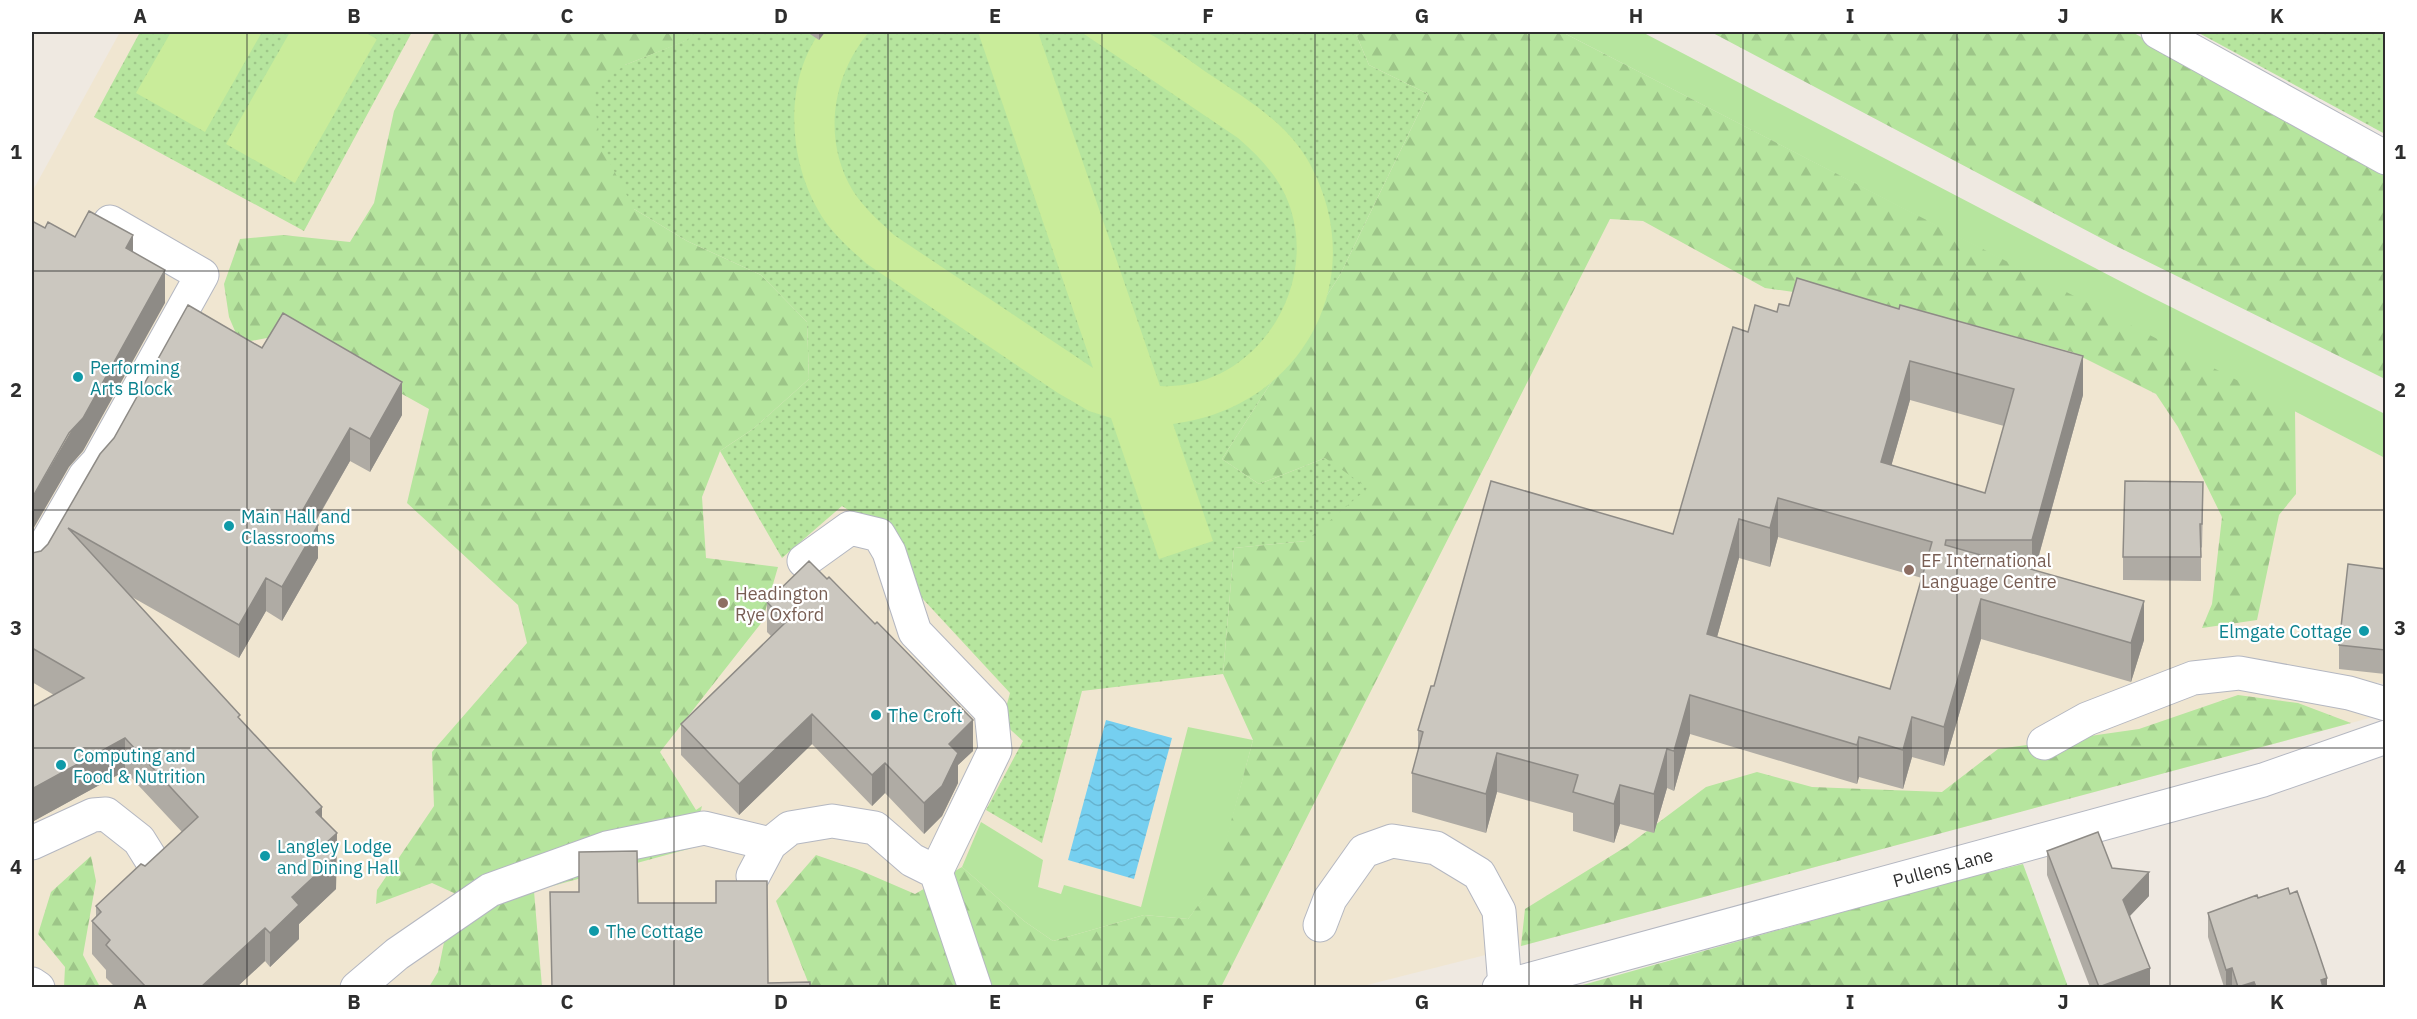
<svg xmlns="http://www.w3.org/2000/svg" width="2417" height="1019" font-family="'IBM Plex Sans',sans-serif">
<style>
.education{fill:#f0e6d1}
.grass{fill:#b6e59e}
.forest{fill:url(#forest-firs)}
.park{fill:url(#park-dots)}
.pitch{fill:#c9ec9a}
.water{fill:url(#water-waves)}
.lines{fill:none;stroke-linecap:round;stroke-linejoin:round}
.minor-casing{stroke:#b4b7c1;stroke-width:35}
.minor{stroke:#fff;stroke-width:33}
.wall{fill:#afaba4;fill-rule:evenodd}
.shaded-wall{fill:#8e8b86}
.building{fill:#cbc7bf;stroke:#8e8b86;stroke-width:1.5;fill-rule:evenodd}
.grid{fill:none;stroke:#2e2e2e;stroke-width:1.5;stroke-opacity:0.55}
.culture-dot{fill:#0f9aa8;stroke:#fff;stroke-width:2}
.education-dot{fill:#8d6e63;stroke:#fff;stroke-width:2}
.labels{text-anchor:middle;dominant-baseline:central;stroke-width:4.5;stroke-linejoin:round;paint-order:stroke}
.culture-label{font-size:18px;fill:#0d838f;stroke:#fff;text-anchor:start}
.education-label{font-size:18px;fill:#785e54;stroke:#fff;text-anchor:start}
.street-label{font-size:18px;fill:#2e2e2e;stroke:#fff}
.neatline{fill:none;stroke:#2e2e2e;stroke-width:2}
.grid-label{font-size:20px;text-anchor:middle;font-weight:bold;fill:#2e2e2e}
</style>
<defs>
<pattern id="forest-firs" width="22" height="20" patternUnits="userSpaceOnUse" patternTransform="scale(1.5)"><rect width="22" height="20" fill="#b6e59e"/><path d="M5 1l3.5 6h-7zM16 11l3.5 6h-7z" fill="#9dc588"/></pattern>
<pattern id="park-dots" width="8" height="8" patternUnits="userSpaceOnUse" patternTransform="scale(1.5)"><rect width="8" height="8" fill="#b6e59e"/><path d="M2 2h.1M6 6h.1" fill="none" stroke="#9dc588" stroke-width="1.8" stroke-linecap="round"/></pattern>
<pattern id="water-waves" width="16" height="10" patternUnits="userSpaceOnUse" patternTransform="scale(1.5)"><rect width="16" height="10" fill="#75cff0"/><path d="M0 5q4-4 8 0t8 0" fill="none" stroke="#66b2ce"/></pattern>
</defs>
<rect width="100%" height="100%" fill="#efe9e1"/>
<!-- education -->
<path class="education" d="M120 32H1562L2385 458 2386 685 2377 682V716L1521 946 1359 987 32 988V192Z"/>
<!-- grass -->
<path class="grass" d="M1562 32H1642L2143 293 2385 414V458Z
M1188 727 1253 740 1215 884 1188 919 1144 915 1053 941 1024 921 962 867 981 822 1043 860 1038 887 1061 894 1064 885 1141 907Z"/>
<!-- forest -->
<path class="forest" d="M435 32H694L688 40 625 65 634 209 687 241 761 275 807 322 809 379 753 429 720 451 702 497 706 558 778 567 762 622 660 752 696 810 702 806 692 848 534 891 542 987H429L438 972 454 893 432 883 376 904 377 890 434 806 432 752 527 643 518 605 407 503 429 409 307 341 272 337 240 343 229 317 224 284 240 239 283 235 350 242 374 203 394 111Z
M1355 32H1562L2295 410 2296 494 2279 515 2257 620 2202 628 2212 604 2222 517 2178 427 2156 394 2072 352 1982 328 1835 298 1765 288 1643 221 1610 219 1221 987H810L776 901 816 855 857 869 915 894 962 867 1024 921 1053 941 1144 915 1188 919 1214 884 1253 740 1223 674 1234 548 1306 541 1325 458 1259 484 1222 459 1340 275 1428 94 1369 65Z
M1711 32H2132L2385 169V379L2114 245Z
M2238 695 2298 703 2351 723 1521 946 1525 909 1627 846 1706 787 1757 772 1812 787 1942 792 1998 749 2139 729Z
M91 856 96 881 83 955 100 987H64L65 967 38 934 51 892Z
M2023 864 2068 987 1572 988 1946 883Z"/>
<!-- park -->
<path class="park" d="M140 32H412L304 231 94 117Z
M694 32H1355L1369 65 1428 94 1340 275 1222 459 1259 484 1325 458 1368 488 1306 541 1234 548 1223 674 1082 691 1042 843 986 810 1023 741 1002 722 1010 693 909 584 896 530 864 520 842 506 782 558 720 451 753 429 809 379 807 322 761 275 687 241 634 209 600 144 593 89 625 65 687 40Z
M2197 32H2385V134Z"/>
<!-- pitch -->
<path class="pitch" d="M171 32H262L205 132 136 93Z
M290 32H364L377 39 295 183 226 144Z
M820 32H869C832 76 822 140 853 191 864 208 879 221 894 235L1093 368 978 32H1038L1160 386C1251 391 1317 294 1291 210 1282 180 1261 158 1238 138L1081 32C1100 32 1126 28 1144 32 1154 33 1197 66 1209 74 1246 99 1288 123 1310 164 1372 279 1302 408 1173 424L1213 541 1159 559 1111 418 1089 411 1058 393 867 264C849 248 830 232 818 210 788 158 784 82 820 32Z"/>
<!-- water -->
<path class="water" d="M1106 720 1172 738 1134 879 1068 860Z"/>
<g class="lines">
<defs>
<g id="minor">
<path d="M2158 32 2386 158"/>
<path d="M804 561 850 528 879 535 889 552 915 632 991 711 995 750 936 872"/>
<path d="M32 568 85 476 98 462 202 275 110 222"/>
<path d="M2044 743 2087 719 2193 678 2239 673 2349 693 2386 704"/>
<path d="M32 843 93 815 106 814 139 840 154 864"/>
<path d="M753 876 770 844 790 828 832 821 875 828 912 860 936 872 975 988"/>
<path d="M1320 925 1330 899 1364 851 1392 841 1436 848 1479 874 1499 911 1505 986"/>
<path d="M32 984 38 988"/>
<path d="M357 988 397 954 490 890 607 848 704 828 770 844"/>
<path id="s1" d="M1499 988 2263 780 2386 737"/>
</g>
</defs>
<!-- minor casing -->
<use href="#minor" class="minor-casing"/>
<!-- minor -->
<use href="#minor" class="minor"/>
</g>
<!-- wall -->
<path class="wall" d="M807 32H825L819 40Z
M1789 306 2083 395 2035 570 2144 640 2131 682 1981 639 1944 766 1912 757 1903 789 1859 777 1857 784 1690 734 1674 791 1667 788 1654 833 1620 824 1614 843 1573 831V813L1497 792 1486 833 1412 812V773L1418 751V730L1434 686 1673 534 1748 332 1777 312ZM1910 400 2004 426 1985 493 1891 466ZM1778 537 1922 578 1890 689 1717 637 1739 558 1770 567Z
M262 348 402 415 370 472 350 461 315 523 318 558 282 621 266 611 239 658 132 597 240 719 322 818 337 833 336 889 299 924V939L270 967 265 961 237 987H115L106 978V970L92 954V921L96 917V906L145 866 182 832 125 771 32 822V707L54 695 32 682V553L41 551Z
M2203 506 2202 548 2201 547V581L2123 580V557Z
M2385 569V674L2339 669V645Z
M767 602 973 751 958 765V783L942 816 924 834 885 793 872 806 812 744 739 815 681 755V724L771 636 767 632Z
M2047 851 2112 868 2149 896 2130 916 2150 987H2090L2047 875Z
M2258 898 2327 987H2224L2208 937V913Z"/>
<!-- shaded-wall -->
<path class="shaded-wall" d="M819 32H825L819 40Z
M133 235V269L126 248Z
M165 270V303L83 451 69 467 32 531V498Z
M2083 356V395L2032 580V540Z
M1910 361V400L1881 502V462Z
M402 382V415L370 472V439Z
M350 428V461L300 548V515Z
M1778 498V537L1770 567V528Z
M1739 519V558L1707 673V634Z
M318 525V558L282 621V587Z
M266 578V611L239 658V625Z
M1981 599V639L1944 766V727Z
M2144 601V640L2131 682V643Z
M1690 695V734L1674 791V751Z
M812 714V744L739 815V784Z
M1912 717V757L1903 789V750Z
M973 720V751L958 765V783L942 816 924 834V803L949 744Z
M1859 737V777L1857 784V745Z
M125 738V771L32 822V789Z
M1667 749V788L1654 833V794Z
M1497 753V792L1486 833V794Z
M885 763V793L872 806V775Z
M1620 785V824L1614 843V804Z
M322 807V840L316 812Z
M337 833 336 889 299 924V939L270 967V933L325 844Z
M2149 872V896L2123 923V900Z
M265 928V961L237 987H201Z
M2150 968V987H2099Z
M2232 968V987H2226V970Z
M2327 978V987H2321V980Z
M2254 982V987H2238Z"/>
<!-- building -->
<path class="building" d="M89 211 133 235 126 248 165 270 83 418 69 433 32 498V221L45 228 48 222 75 237Z
M1797 278 1899 309 1900 305 2083 356 2032 540H1946L1945 545 2144 601 2131 643 1981 599 1944 727 1912 717 1903 750 1859 737 1857 745 1690 695 1674 751 1667 749 1654 794 1620 785 1614 804 1573 792 1578 775 1497 753 1486 794 1412 773 1423 732 1418 730 1431 686H1434L1491 481 1673 534 1733 327 1748 332 1755 305 1777 312 1779 304 1789 306ZM1910 361 2014 389 1985 493 1881 462ZM1778 498 1932 542 1890 689 1707 634 1739 519 1770 528Z
M188 305 262 348 283 313 402 382 370 439 350 428 300 515 318 525 282 587 266 578 239 625 68 528 240 715 238 717 322 807 316 812 337 833 325 844 336 856 292 897 299 905 270 933 265 928 201 987H146L106 945 110 940 92 921 101 912 96 906 141 864 145 866 198 817 125 738 32 789V707L84 678 32 648V553L41 551 48 544 100 454 114 438Z
M2125 481 2203 482 2202 524H2200L2201 557H2123Z
M809 561 827 579 829 577 875 624 877 622 973 720 949 744 958 753 942 786 924 803 885 763 872 775 812 714 739 784 681 724 786 622 767 602Z
M2348 564 2385 569V650L2339 645Z
M2098 832 2112 868 2149 872 2123 900 2150 968 2099 987 2047 851Z
M637 851 638 903H716V881H767L768 983 810 982V987H552L550 892H579V852Z
M2288 888 2290 894 2297 891 2316 945 2327 978 2321 980 2323 987H2256L2254 982 2238 987 2232 968 2226 970 2208 913 2257 895 2258 898Z"/>
<!-- grid -->
<path class="grid" d="M247 32V988M460 32V988M674 32V988M888 32V988M1102 32V988M1315 32V988M1529 32V988M1743 32V988M1957 32V988M2170 32V988M32 271H2386M32 510H2386M32 748H2386"/>
<!-- markers -->
<g class="culture-dot">
<circle cx="78" cy="377" r="6"/>
<circle cx="229" cy="526" r="6"/>
<circle cx="2364" cy="631" r="6"/>
<circle cx="876" cy="715" r="6"/>
<circle cx="61" cy="765" r="6"/>
<circle cx="265" cy="856" r="6"/>
<circle cx="594" cy="931" r="6"/>
</g>
<g class="education-dot">
<circle cx="1909" cy="570" r="6"/>
<circle cx="723" cy="603" r="6"/>
</g>
<g class="labels">
<!-- culture labels -->
<g class="culture-label">
<text x="90" y="367">Performing<tspan x="90" dy="21">Arts Block</tspan></text>
<text x="241" y="516">Main Hall and<tspan x="241" dy="21">Classrooms</tspan></text>
<text x="2352" y="631" text-anchor="end">Elmgate Cottage</text>
<text x="888" y="715">The Croft</text>
<text x="73" y="755">Computing and<tspan x="73" dy="21">Food &amp; Nutrition</tspan></text>
<text x="277" y="846">Langley Lodge<tspan x="277" dy="21">and Dining Hall</tspan></text>
<text x="606" y="931">The Cottage</text>
</g>
<!-- education labels -->
<g class="education-label">
<text x="1921" y="560">EF International<tspan x="1921" dy="21">Language Centre</tspan></text>
<text x="735" y="593">Headington<tspan x="735" dy="21">Rye Oxford</tspan></text>
</g>
<!-- street labels -->
<g class="street-label">
<text stroke="none"><textPath href="#s1" startOffset="460">Pullens Lane</textPath></text>
</g>
</g>
<!-- border -->
<rect width="2417" height="1019" fill="none" stroke="#ffffff" stroke-width="66"/>
<rect x="33" y="33" width="2351" height="953" class="neatline"/>
<g class="grid-label">
<text x="140" y="23">A</text>
<text x="354" y="23">B</text>
<text x="567" y="23">C</text>
<text x="781" y="23">D</text>
<text x="995" y="23">E</text>
<text x="1208" y="23">F</text>
<text x="1422" y="23">G</text>
<text x="1636" y="23">H</text>
<text x="1850" y="23">I</text>
<text x="2063" y="23">J</text>
<text x="2277" y="23">K</text>
<text x="16" y="159">1</text>
<text x="2400" y="159">1</text>
<text x="16" y="397">2</text>
<text x="2400" y="397">2</text>
<text x="16" y="635">3</text>
<text x="2400" y="635">3</text>
<text x="16" y="874">4</text>
<text x="2400" y="874">4</text>
<text x="140" y="1009">A</text>
<text x="354" y="1009">B</text>
<text x="567" y="1009">C</text>
<text x="781" y="1009">D</text>
<text x="995" y="1009">E</text>
<text x="1208" y="1009">F</text>
<text x="1422" y="1009">G</text>
<text x="1636" y="1009">H</text>
<text x="1850" y="1009">I</text>
<text x="2063" y="1009">J</text>
<text x="2277" y="1009">K</text>
</g>
</svg>
